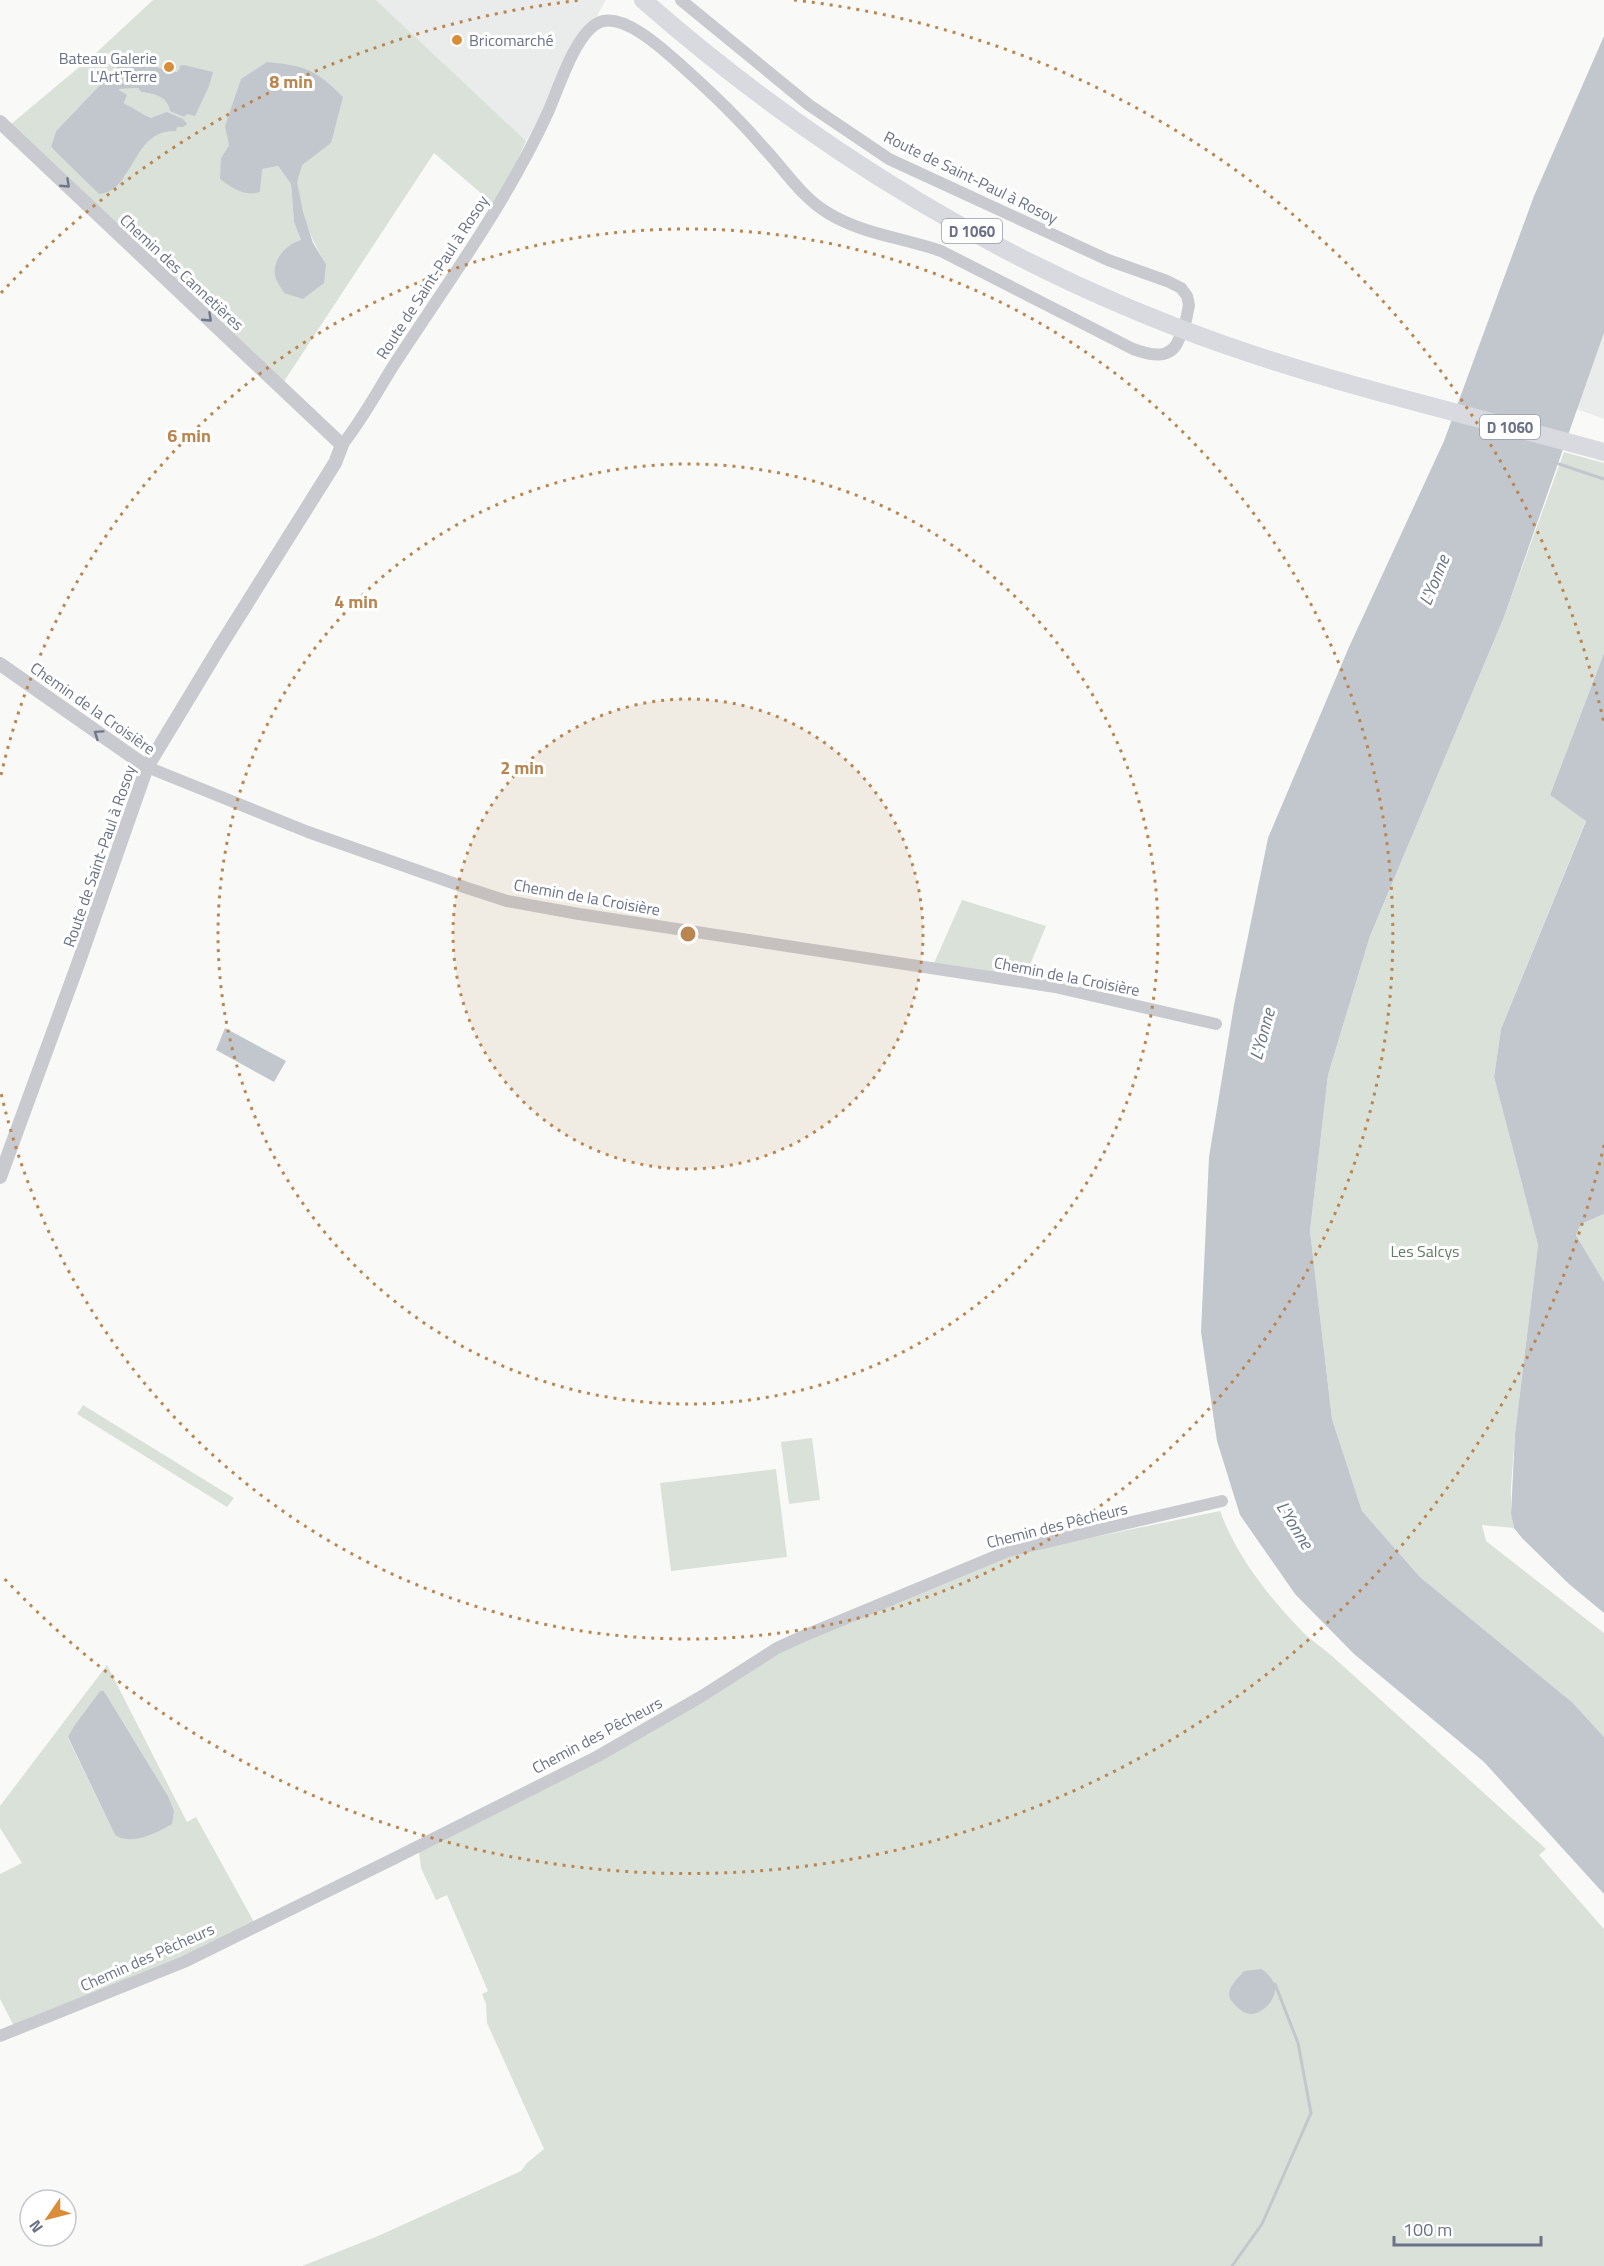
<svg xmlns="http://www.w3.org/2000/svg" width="1604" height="2266" font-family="'Titillium Web',sans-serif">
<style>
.built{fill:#eaebeb}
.green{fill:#dae1d9;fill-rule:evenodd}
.water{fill:#c2c7ce}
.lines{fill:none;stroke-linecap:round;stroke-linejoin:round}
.stream{stroke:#c2c7ce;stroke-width:3}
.minor{stroke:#c9cacf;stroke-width:12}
.tertiary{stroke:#c9cacf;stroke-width:14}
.primary{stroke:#d8dadf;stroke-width:18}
.oneway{stroke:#70768b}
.ring{fill:none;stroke:#b98550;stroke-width:3;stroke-dasharray:3 6}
.poi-dot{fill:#da8d38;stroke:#fff;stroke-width:2}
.labels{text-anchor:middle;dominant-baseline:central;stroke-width:6;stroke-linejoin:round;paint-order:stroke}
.shield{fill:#fff;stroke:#979cab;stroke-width:1.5}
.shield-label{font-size:15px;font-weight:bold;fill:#6b7287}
.poi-label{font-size:16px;fill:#6b7287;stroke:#fff;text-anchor:start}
.street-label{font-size:16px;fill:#6b7287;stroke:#fff}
.park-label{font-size:16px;fill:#657a66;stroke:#fff}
.water-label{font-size:18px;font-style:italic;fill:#677382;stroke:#fff}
.centre{fill:#b98550;stroke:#fff;stroke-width:3}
.ring-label{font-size:18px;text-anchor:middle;font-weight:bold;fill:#b98550;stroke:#fff;stroke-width:6;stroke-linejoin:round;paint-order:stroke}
</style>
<rect width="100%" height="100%" fill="#f9faf8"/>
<!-- built -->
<path class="built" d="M376 0H606L526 141Z
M1604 333V419L1577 409Z"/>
<!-- green -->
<path class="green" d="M153 0H376L526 141 496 206 434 153 283 383 4 130 96 53ZM139 59 155 62 153 64 159 68 178 72 180 68 170 111C167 96 155 94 141 92L138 88 120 89 119 90 125 104 151 118 158 116 175 131C149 130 136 156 125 177L51 148 56 131 118 66ZM241 80 331 143C323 149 306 157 301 166 287 190 313 243 326 264L301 240 294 222 291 184 278 166 261 169 260 192 221 158 229 145Z
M1564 452 1604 463V653L1550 795 1586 820 1501 1029 1494 1077 1538 1245 1515 1434 1511 1487V1514L1514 1528 1482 1525 1486 1541 1604 1633V1737L1573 1703 1420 1577 1362 1511 1332 1419 1310 1231 1328 1075 1370 936 1504 617Z
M962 900 1046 926 1025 977 934 963Z
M1604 1214V1282L1576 1235 1581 1224Z
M83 1405 234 1498 227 1507 77 1414Z
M812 1438 820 1500 789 1504 781 1442Z
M776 1469 787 1557 671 1571 660 1483Z
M1220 1511C1236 1555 1268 1596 1300 1629 1309 1639 1322 1647 1332 1656L1546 1849 1539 1855 1604 1929V2266H302L378 2236 521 2171 527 2163 544 2149 487 2023 486 2004 482 1994 488 1991 447 1895 436 1900 421 1868 419 1852 778 1651 1007 1555Z
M107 1665 187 1822 196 1817 254 1922 179 1959 14 2026 0 1999V1874L22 1863 0 1828V1806ZM100 1691H104L168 1796 115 1835 68 1738 74 1726Z"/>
<!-- water -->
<path class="water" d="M1604 36V333L1504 617 1370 936 1328 1075 1310 1231 1332 1419 1362 1511 1420 1577 1573 1703 1604 1737V1894L1484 1762 1354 1654 1295 1594 1240 1515 1217 1441 1201 1332 1209 1157 1234 1005 1268 838 1349 647 1444 441 1534 196Z
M139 59 156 63 154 64 159 68 177 72 180 68 179 66 184 65 213 72 209 86 195 116 187 114 184 117 170 111C167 96 155 94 141 92L138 88 120 89 119 90 127 95 124 102 125 104C134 108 142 114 151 118L167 112 183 119 187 124 183 127H177L176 131C131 130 135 191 99 194L51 147 56 131 118 66Z
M267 62C306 66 315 69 343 97L331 143 302 165 297 182 303 212 313 243 326 264 324 283 303 299 284 293C282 289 276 281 275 276 272 259 287 244 301 240L294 222 291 184 278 166 262 169 260 192C245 197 232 188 220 179L221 158 229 145 225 126 241 79Z
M1604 653V1214L1581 1224 1576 1235 1604 1282V1613L1569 1584 1522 1538 1514 1528 1511 1514 1515 1434 1538 1245 1494 1077 1501 1029 1586 821 1550 795Z
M225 1028 286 1061 274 1082 216 1050Z
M100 1691H104L168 1796 174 1811 172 1824C156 1833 133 1846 115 1835L68 1737 74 1726Z
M1261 1969C1267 1972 1274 1980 1275 1987 1276 1993 1273 1999 1269 2004 1259 2015 1248 2018 1237 2007 1234 2004 1230 2000 1229 1995 1229 1986 1238 1978 1244 1971Z"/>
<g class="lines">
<!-- stream -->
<path class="stream" d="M1559 464 1604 479
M1232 2266 1262 2224 1311 2113 1298 2043 1275 1984"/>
<!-- minor -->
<path class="minor" d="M681 0 809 105 889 159 1108 260 1167 281 1181 288 1187 296 1189 305 1186 320
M342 445C363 419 379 388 397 360 451 278 508 200 549 110 559 87 575 35 598 23 623 10 667 53 684 68 712 93 739 119 763 147 784 169 801 197 828 213 862 234 904 238 941 251L1133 349C1150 355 1171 361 1179 339
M147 767 308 832 467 888 507 901 579 914 1055 987 1216 1024
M0 2036 184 1962 393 1859 598 1756 702 1696 777 1648 801 1637 1008 1551 1222 1501"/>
<!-- tertiary -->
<path class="tertiary" d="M0 122 342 445 335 463 219 648 147 767 78 964 0 1177
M0 664 147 767"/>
<!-- primary -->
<path class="primary" d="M643 0C814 150 1010 270 1225 345 1349 388 1478 417 1604 452"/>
</g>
<!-- one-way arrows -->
<defs><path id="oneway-chevron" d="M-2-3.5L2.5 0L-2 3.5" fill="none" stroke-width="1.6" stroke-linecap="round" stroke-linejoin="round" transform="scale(1.5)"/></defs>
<g class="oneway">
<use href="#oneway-chevron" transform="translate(66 184) rotate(43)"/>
<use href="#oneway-chevron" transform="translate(208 318) rotate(43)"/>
<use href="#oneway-chevron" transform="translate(98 734) rotate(-146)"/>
</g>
<!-- distance rings -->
<circle cx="688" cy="934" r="235" fill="#b98550" fill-opacity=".12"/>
<g class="ring">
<circle cx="688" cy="934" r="235"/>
<circle cx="688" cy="934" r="470"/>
<path d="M1 775A705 705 0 1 1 1 1093"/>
<path d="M1604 1145A940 940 0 0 1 1 1575M1 293A940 940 0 0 1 582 0M794 0A940 940 0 0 1 1604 723"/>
</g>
<!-- markers -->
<g class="poi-dot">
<circle cx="457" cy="40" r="6"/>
<circle cx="169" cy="67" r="6"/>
</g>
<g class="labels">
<!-- shield labels -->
<g class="shield">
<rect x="942" y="219" width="60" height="24" rx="4.5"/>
<rect x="1480" y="415" width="60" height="24" rx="4.5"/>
</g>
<g class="shield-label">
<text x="972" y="231">D 1060</text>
<text x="1510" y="427">D 1060</text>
</g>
<!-- poi labels -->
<g class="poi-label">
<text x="469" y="40">Bricomarché</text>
<text x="157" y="58" text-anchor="end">Bateau Galerie<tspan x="157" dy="18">L'Art'Terre</tspan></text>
</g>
<!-- street labels -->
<g class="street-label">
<text transform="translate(971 177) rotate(26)">Route de Saint-Paul à Rosoy</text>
<text transform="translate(182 272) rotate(43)">Chemin des Cannetières</text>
<text transform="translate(432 277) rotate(-57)">Route de Saint-Paul à Rosoy</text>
<text transform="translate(93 708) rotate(35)">Chemin de la Croisière</text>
<text transform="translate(99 856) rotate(-71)">Route de Saint-Paul à Rosoy</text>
<text transform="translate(587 897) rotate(10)">Chemin de la Croisière</text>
<text transform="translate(1067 976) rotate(11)">Chemin de la Croisière</text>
<text transform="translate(1057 1525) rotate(-14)">Chemin des Pêcheurs</text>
<text transform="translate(597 1735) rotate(-28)">Chemin des Pêcheurs</text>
<text transform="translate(147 1957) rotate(-24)">Chemin des Pêcheurs</text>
</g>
<!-- park labels -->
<g class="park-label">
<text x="1425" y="1251">Les Salcys</text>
</g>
<!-- water labels -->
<g class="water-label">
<text transform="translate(1434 580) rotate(-68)">L'Yonne</text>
<text transform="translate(1262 1034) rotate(-75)">L'Yonne</text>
<text transform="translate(1295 1525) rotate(58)">L'Yonne</text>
</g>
</g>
<circle cx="688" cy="934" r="9" class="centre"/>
<g class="ring-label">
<text x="291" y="88">8 min</text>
<text x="189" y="442">6 min</text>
<text x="356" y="608">4 min</text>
<text x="522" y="774">2 min</text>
</g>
<!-- north arrow -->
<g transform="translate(48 2218) rotate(235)"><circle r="28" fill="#ffffff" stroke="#c4c7cf" stroke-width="1.5"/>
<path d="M0-4.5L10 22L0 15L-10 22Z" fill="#da8d38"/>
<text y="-9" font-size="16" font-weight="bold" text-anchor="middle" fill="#6b7287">N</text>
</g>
<!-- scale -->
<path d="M1394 2236v9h147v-9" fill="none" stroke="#6b7287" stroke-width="3"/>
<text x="1403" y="2236" font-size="18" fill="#6b7287" stroke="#ffffff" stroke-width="4.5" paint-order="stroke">100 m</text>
</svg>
